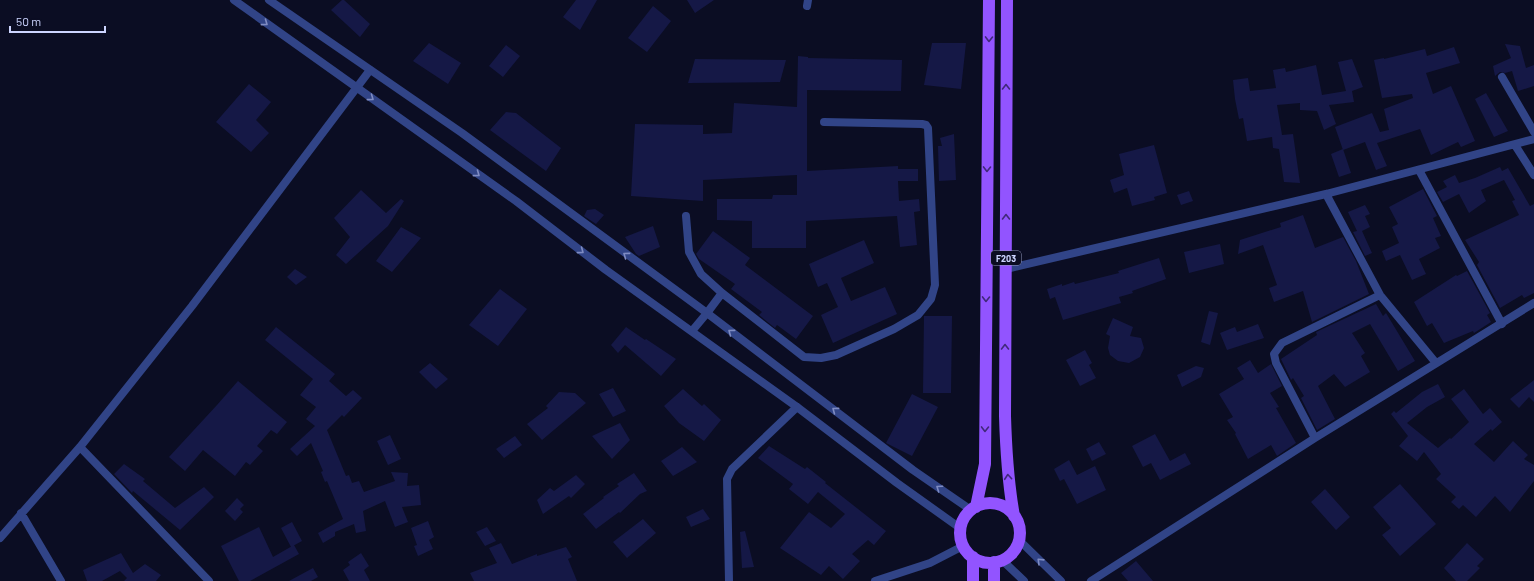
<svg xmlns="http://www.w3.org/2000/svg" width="1534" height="581" font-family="Barlow,sans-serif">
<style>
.building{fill:#151846}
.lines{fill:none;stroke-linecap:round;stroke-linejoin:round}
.minor{stroke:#314487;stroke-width:8}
.tertiary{stroke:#314487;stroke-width:8}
.primary{stroke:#9254ff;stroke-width:12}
.oneway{stroke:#7f8cc3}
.oneway2{stroke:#41297b}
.labels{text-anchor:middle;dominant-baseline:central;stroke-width:3;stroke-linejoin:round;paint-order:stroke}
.shield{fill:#0b0d23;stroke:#9399bd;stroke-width:1}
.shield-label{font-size:9px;font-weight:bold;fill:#cdd5ff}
</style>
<rect width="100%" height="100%" fill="#0b0d23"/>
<!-- building -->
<path class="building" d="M342 0H344L370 24 360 37 331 10Z
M576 0H597L580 30 563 17Z
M687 0H714L695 13Z
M653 6 671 21 647 52 628 38Z
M429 43 461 63 448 84 413 61Z
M932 43H966L961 89 924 85Z
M1505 44 1520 46 1526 68 1534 65V86L1518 91 1512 71 1505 73 1500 72 1495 76 1493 66 1511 58Z
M506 45 520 56 503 77 489 66Z
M1454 47 1460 63 1426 73 1433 94 1451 86 1475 141 1461 147 1458 142 1431 155 1420 129 1377 143 1387 166 1376 170 1365 142 1343 150 1335 127 1372 113 1380 132 1389 130 1384 109 1413 98 1412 94 1382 98 1374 60 1384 58V59L1425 49 1427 56Z
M798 56 808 57V58L902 60 901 91 807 90V171L898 166V169H918V181H898L899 201 919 199 920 211 914 212 917 245 900 247 897 216 806 221V248H752V221L717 220V199H772L773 195H797V175L703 180V201L631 196 635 124 703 125V134L732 133 734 103 797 107Z
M695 59 786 60 780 82 688 83Z
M1352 59 1363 87 1352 91 1354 102 1329 105 1336 124 1324 130 1317 111 1300 110V103L1277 105 1282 135 1293 134 1300 183 1284 182 1279 149 1273 148 1272 137 1247 141 1243 118 1239 119 1235 99 1233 80 1248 78 1250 91 1276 88 1273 70 1285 68 1286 72 1316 65 1322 95 1346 91 1338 62Z
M249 84 271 102 256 120 269 133 251 152 216 122Z
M1486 93 1508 131 1494 137 1475 99Z
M506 112 516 113 561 148 546 171 490 130Z
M954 134 956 180 939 181 938 146H942L940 138Z
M1154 145 1167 193 1154 197 1155 200 1132 206 1127 188 1114 193 1110 180 1124 175 1119 154Z
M1343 149 1351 173 1339 177 1331 154Z
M1500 167 1502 171 1508 168 1530 206 1534 204V293L1524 298 1522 295 1500 308 1477 265 1479 262 1465 240 1519 215 1512 201 1515 200 1504 180 1481 190 1486 201 1469 213 1459 194 1443 202 1437 192 1447 187 1443 181 1455 175 1459 183 1475 178Z
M1423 189 1437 216 1433 218 1441 236 1435 238 1440 248 1419 259 1426 274 1412 280 1400 255 1386 261 1382 251 1399 243 1392 227 1398 224 1389 207Z
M361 190 386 213 401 199 404 201 388 226 346 264 336 255 350 237 334 218Z
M1189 191 1193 201 1181 205 1177 195Z
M1365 205 1370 214 1365 216 1370 227 1362 231 1372 253 1365 256 1353 232 1357 231 1348 212Z
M595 209 604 215 596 224 584 216 587 210Z
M1303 215 1315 248 1343 237 1356 261 1369 294 1312 322 1303 291 1274 302 1269 288 1277 285 1263 245 1238 254 1240 240 1281 227 1280 223Z
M653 226 660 247 639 256 636 254 625 237Z
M401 227 421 238 392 272 376 261Z
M713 231 750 258 745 265 813 316 796 339 777 325 775 328 759 315 762 312 731 289 735 284 699 259 696 254Z
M864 240 874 263 841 278 851 301 885 287 897 314 833 343 821 315 838 307 827 283 818 287 809 264Z
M1220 244 1224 264 1189 273 1184 252Z
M1159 258 1166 279 1132 291 1133 293 1119 297 1121 303 1063 320 1055 297 1050 299 1047 289 1062 284V286L1074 282 1075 284 1119 273 1118 271Z
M295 269 307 277 296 285 287 277Z
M1467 271 1490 313 1487 315 1491 322 1474 333 1473 331 1444 343 1432 323 1427 326 1414 302 1456 275 1457 276Z
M500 289 527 309 498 346 469 325Z
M1376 304 1383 316 1386 313 1415 361 1398 371 1370 324 1352 333 1365 353 1361 356 1370 372 1345 387 1334 374 1318 386 1335 419 1317 430 1301 398 1304 396 1293 378 1291 380 1281 359 1317 335 1316 332Z
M1209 311 1218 313 1210 345 1201 342Z
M924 316H952L951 393H923Z
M1113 318 1133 327 1130 336 1141 338 1144 348 1140 357 1129 363 1118 361 1110 355 1108 348 1110 336 1106 334Z
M1258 324 1264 338 1227 350 1220 333 1235 327 1237 332Z
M276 327 335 374 329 381 346 396 353 390 362 398 344 417 342 415 327 430 346 476 349 475 352 483 359 481 364 492 395 481 391 472 408 473 407 486 419 485 421 505 402 507 408 522 395 527 385 501 363 511 366 531 356 533 354 524 335 532V536L323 543 318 533 343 519 327 481 325 482 321 472 323 471 311 443 297 456 290 449 315 426 306 419 316 407 300 395 313 379 265 340Z
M626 327 645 340 646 339 676 359 661 376 625 345 618 353 611 345Z
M1085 350 1092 363 1089 365 1096 378 1080 386 1066 360Z
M1250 360 1258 373 1271 364 1282 386 1270 393 1279 407 1276 408 1296 443 1277 456 1271 445 1248 459 1235 434 1236 433 1227 420 1233 417 1219 394 1244 379 1237 368Z
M430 363 448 379 436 389 419 372Z
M1196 366 1204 368 1201 377 1182 387 1177 375Z
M1534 380V402L1529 397 1519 408 1510 399Z
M238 381 287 422 277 434 271 430 257 446 263 451 250 465 246 462 235 476 203 450 185 471 169 457 217 405Z
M1438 384 1445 397 1427 407 1407 423 1438 448 1450 438 1451 439 1469 422 1451 399 1464 389 1483 414 1490 408 1502 422 1492 431 1491 429 1474 444 1494 462 1513 441 1528 455 1524 459 1534 465V481L1510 512 1495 496 1476 517 1463 505 1459 509 1451 502 1456 497 1436 479 1441 474 1424 452 1417 461 1399 446 1408 436 1391 414 1394 411 1396 413 1422 392Z
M613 388 626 411 613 417 599 394Z
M683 389 702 406 704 404 721 420 704 441 679 423 664 406Z
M559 392 575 393 586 403 542 440 527 424 548 408 546 406Z
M912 394 938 407 912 456 886 443Z
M620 423 630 440 612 459 592 436Z
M1155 434 1170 461 1185 453 1191 464 1160 480 1151 463 1143 467 1132 446Z
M390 435 401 459 388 465 377 441Z
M515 436 522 445 504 458 496 449Z
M1099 442 1106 454 1092 461 1086 449Z
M769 446 805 469 807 467 826 482 825 483 886 531 874 545 868 540 852 554 860 561 843 579 829 566 821 575 780 548 809 512 831 528 845 514 818 492 808 504 789 489 793 484 758 458Z
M682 447 697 462 673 476 661 461Z
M1069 460 1077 475 1095 466 1106 490 1077 504 1064 479 1060 481 1054 469Z
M124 464 145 479 143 481 175 508 204 487 214 497 180 530 133 491 132 493 114 474Z
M634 473 647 491 640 494 620 513 619 512 596 529 583 514 604 498 603 497 619 486 617 484Z
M576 475 585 484 571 498 569 496 543 514 537 500 550 488 554 491Z
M1400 484 1436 524 1400 556 1382 535 1391 528 1373 507Z
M1325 489 1350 517 1336 530 1311 502Z
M237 498 244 505 240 509 243 512 235 521 225 511Z
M703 509 710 519 691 527 686 517Z
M643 519 656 533 627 558 613 542Z
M428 521 434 537 429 540 433 549 418 556 414 546 417 545 411 528Z
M292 522 302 541 291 547 281 528Z
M259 527 273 557 294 545 299 554 250 581H239L221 546Z
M487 527 496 541 485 546 476 532Z
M745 531 754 567 742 568 740 532Z
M501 543 512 564 537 554V556L566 547 572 557 568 559 577 581H474L470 573 497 563 489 548Z
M1467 543 1484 559 1477 566 1480 568 1467 581H1456L1444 568Z
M121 553 133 573 145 564 161 575 156 581H124L127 578 120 571 102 581H87L83 570Z
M361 553 369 566 364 570 370 581H349L343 570 350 565 348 562Z
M1136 561 1153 581H1128L1121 573Z
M313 568 318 577 311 581H289Z"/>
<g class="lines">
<!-- minor -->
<path class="minor" d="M807 6 808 0
M1502 77 1534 132
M1515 145 1534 175
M1419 170 1502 324
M1326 194 1380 295 1436 363
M686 216 689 252 701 274 722 293
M1006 269 1326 194 1534 139
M707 313 722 293 804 357 821 358 836 355 894 329 918 315 931 299 935 285 928 128 926 125 922 124 824 122
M1315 438 1276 363 1274 354 1282 343 1380 295
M80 447 209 581
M21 513 61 581
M0 538 80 447 192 306 370 70
M729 581 727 479 732 469 797 407
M875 581 930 563 963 546
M1091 581 1315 438 1534 303"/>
<!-- tertiary -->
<path class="tertiary" d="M234 0 516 201 606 270 797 407 897 483 960 528
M269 0 462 133 707 313 913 470 971 510
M692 331 707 313
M1019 540 1061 581
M1002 560 1024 581"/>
<!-- primary -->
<path class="primary" d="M1007 0 1005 416C1006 450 1008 483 1014 516
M960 533a30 30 0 1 1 60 0a30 30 0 1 1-60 0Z
M976 507 985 464 989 0
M973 581V557
M994 581V562"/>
</g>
<!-- one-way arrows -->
<defs><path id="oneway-chevron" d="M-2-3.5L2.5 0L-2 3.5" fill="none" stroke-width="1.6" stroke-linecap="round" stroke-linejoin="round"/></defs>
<g class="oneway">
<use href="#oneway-chevron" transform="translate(265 23) rotate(36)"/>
<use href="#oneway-chevron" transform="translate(371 98) rotate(36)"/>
<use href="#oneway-chevron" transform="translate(477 174) rotate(36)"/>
<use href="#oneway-chevron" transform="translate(581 251) rotate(37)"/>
<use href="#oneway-chevron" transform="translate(626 255) rotate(-144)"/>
<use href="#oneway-chevron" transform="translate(731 332) rotate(-143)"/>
<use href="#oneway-chevron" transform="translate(835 410) rotate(-143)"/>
<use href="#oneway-chevron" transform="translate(939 488) rotate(-145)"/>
<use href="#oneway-chevron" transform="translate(1040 561) rotate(-136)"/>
</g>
<g class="oneway2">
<use href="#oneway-chevron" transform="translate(989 39) rotate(91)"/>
<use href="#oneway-chevron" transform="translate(1006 87) rotate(-90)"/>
<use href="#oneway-chevron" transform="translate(987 169) rotate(91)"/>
<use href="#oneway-chevron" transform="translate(1006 217) rotate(-90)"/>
<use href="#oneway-chevron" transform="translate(986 299) rotate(91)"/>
<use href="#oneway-chevron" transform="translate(1005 347) rotate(-90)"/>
<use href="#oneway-chevron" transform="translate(985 429) rotate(91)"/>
<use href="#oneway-chevron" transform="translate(1008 477) rotate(-95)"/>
</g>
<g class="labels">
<!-- shield labels -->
<rect class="shield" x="991" y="251" width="30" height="14" rx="3"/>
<g class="shield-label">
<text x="1006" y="258">F203</text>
</g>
</g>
<!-- scale -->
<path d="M10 26v6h95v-6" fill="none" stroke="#cdd5ff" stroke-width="2"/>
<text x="16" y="26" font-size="12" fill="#cdd5ff" stroke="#0b0d23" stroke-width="3" paint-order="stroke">50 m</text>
</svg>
